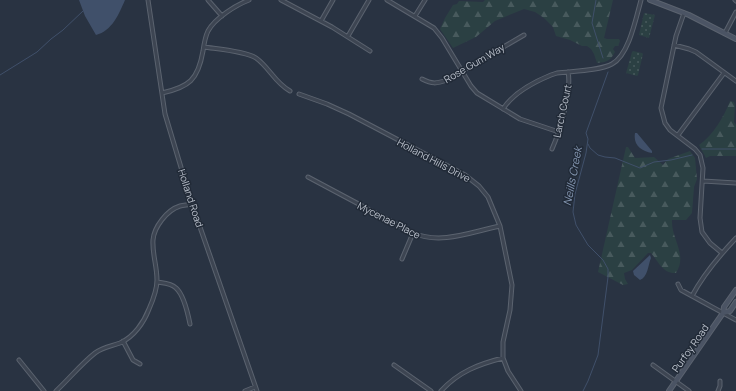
<svg xmlns="http://www.w3.org/2000/svg" width="736" height="391" font-family="Manrope,sans-serif">
<style>
.green{fill:url(#green-dots)}
.forest{fill:url(#forest-firs)}
.water{fill:#40506a}
.lines{fill:none;stroke-linecap:round;stroke-linejoin:round}
.stream{stroke:#40506a;stroke-width:1}
.street-casing{stroke:#5b636f;stroke-width:5}
.secondary-casing{stroke:#5b636f;stroke-width:6}
.street{stroke:#3d4552;stroke-width:3}
.secondary{stroke:#4b5464;stroke-width:4}
.labels{text-anchor:middle;dominant-baseline:central;stroke-width:3;stroke-linejoin:round;paint-order:stroke}
.street-label{font-size:10px;fill:#bac0cb;stroke:#212a37}
.water-label{font-size:11px;font-style:italic;fill:#8496b1;stroke:#212a37}
</style>
<defs>
<pattern id="green-dots" width="8" height="8" patternUnits="userSpaceOnUse"><rect width="8" height="8" fill="#2b4043"/><path d="M2 2h.1M6 6h.1" fill="none" stroke="#485a5d" stroke-width="1.8" stroke-linecap="round"/></pattern>
<pattern id="forest-firs" width="22" height="20" patternUnits="userSpaceOnUse"><rect width="22" height="20" fill="#2b4043"/><path d="M5 1l3.5 6h-7zM16 11l3.5 6h-7z" fill="#485a5d"/></pattern>
</defs>
<rect width="100%" height="100%" fill="#293342"/>
<!-- green -->
<path class="green" d="M644 13 655 15 649 38 639 35Z
M633 51 642 53 643 54 638 75 637 76 626 73 632 52Z"/>
<!-- forest -->
<path class="forest" d="M485 0H613L604 38 607 39H619L620 41 618 46H615L613 49 615 52C610 61 607 62 597 63L594 54 591 49 587 46H582L570 40 556 36 553 27 544 18 535 12 524 9 495 21 476 37 453 48 440 29 445 18 453 5 457 4 459 1 483 2Z
M730 101 734 102 735 105 734 122 736 125V156H710L706 158 699 145C713 135 724 117 730 101Z
M626 147H628L635 158 654 157 663 165 668 159 690 151 695 158 697 179 694 187 692 213 686 220H672C671 239 688 254 676 273 663 274 658 261 651 253H648L632 270 624 273 625 279 628 284 623 285 598 272Z"/>
<!-- water -->
<path class="water" d="M79 0H125C119 14 112 31 96 35L85 16Z
M635 133H637L652 151V153C641 151 633 145 635 133Z
M650 255 651 258C648 265 648 277 640 280L634 275 633 271Z"/>
<g class="lines">
<!-- stream -->
<path class="stream" d="M596 0 592 23 603 58
M0 75 37 52 51 39 63 30 83 11
M588 144 590 148 598 155 605 157 615 158 640 168 654 162 671 160 692 155
M702 149H736
M583 391 588 381 598 355 608 277V269L603 260 588 245 576 225 573 212 575 194 586 153 588 139 586 133 608 72"/>
<defs>
<path id="street" d="M148 0 165 114 192 204 257 391
M208 0 222 16
M281 0 332 27 370 51
M387 0 434 28 442 38 471 86 477 93 520 119 559 132
M735 0 736 1
M684 13 676 36 661 108 665 123 670 130 695 149 700 155 703 168 700 218 702 232 710 243 722 253
M415 16 425 0
M321 21 333 0
M725 33 736 12
M348 36 369 0
M674 45 689 49 696 52 736 81
M204 47C217 49 245 51 256 58 269 67 275 83 290 91
M422 79C432 84 436 84 447 80L524 35
M162 93C189 87 198 80 203 51 204 44 205 37 208 31 215 18 236 5 249 0
M299 94 327 104 349 114 465 175 479 186 488 197 500 226 512 285 510 310 503 342V358L508 371 521 391
M503 109C513 93 534 82 551 75L557 73C573 71 599 71 612 64 629 55 636 18 641 0
M678 135 724 73
M552 149C560 131 572 90 568 72
M308 177 413 233C441 245 471 232 500 226
M703 181 736 183
M402 259 413 233
M157 282C163 283 171 283 176 288 183 294 188 314 190 324
M678 284 681 290 736 320
M692 296C703 275 720 255 736 238
M123 341 133 360 140 364
M19 360 44 391
M394 365 431 391
M653 365 689 391
M56 391C69 379 81 364 95 353 103 347 112 346 120 343 134 337 144 322 149 309 153 300 157 289 157 280 157 266 152 253 153 240 154 227 167 210 180 206 184 205 188 205 192 204
M245 391 255 387
M441 391C458 372 479 364 503 358
M718 391 720 386V381"/>
<path id="secondary" d="M650 0 689 15 736 39
M723 313 730 311 736 302
M669 391 723 313 724 307 736 290"/>
</defs>
<!-- street casing -->
<use href="#street" class="street-casing"/>
<!-- secondary casing -->
<use href="#secondary" class="secondary-casing"/>
<!-- street -->
<use href="#street" class="street"/>
<!-- secondary -->
<use href="#secondary" class="secondary"/>
</g>
<g class="labels">
<!-- street labels -->
<g class="street-label">
<text transform="translate(474 63) rotate(-30)">Rose Gum Way</text>
<text transform="translate(562 111) rotate(-78)">Larch Court</text>
<text transform="translate(434 160) rotate(28)">Holland Hills Drive</text>
<text transform="translate(191 198) rotate(72)">Holland Road</text>
<text transform="translate(389 220) rotate(27)">Mycenae Place</text>
<text transform="translate(690 348) rotate(-55)">Purfoy Road</text>
</g>
<!-- water labels -->
<g class="water-label">
<text transform="translate(572 176) rotate(-79)">Neills Creek</text>
</g>
</g>
</svg>
